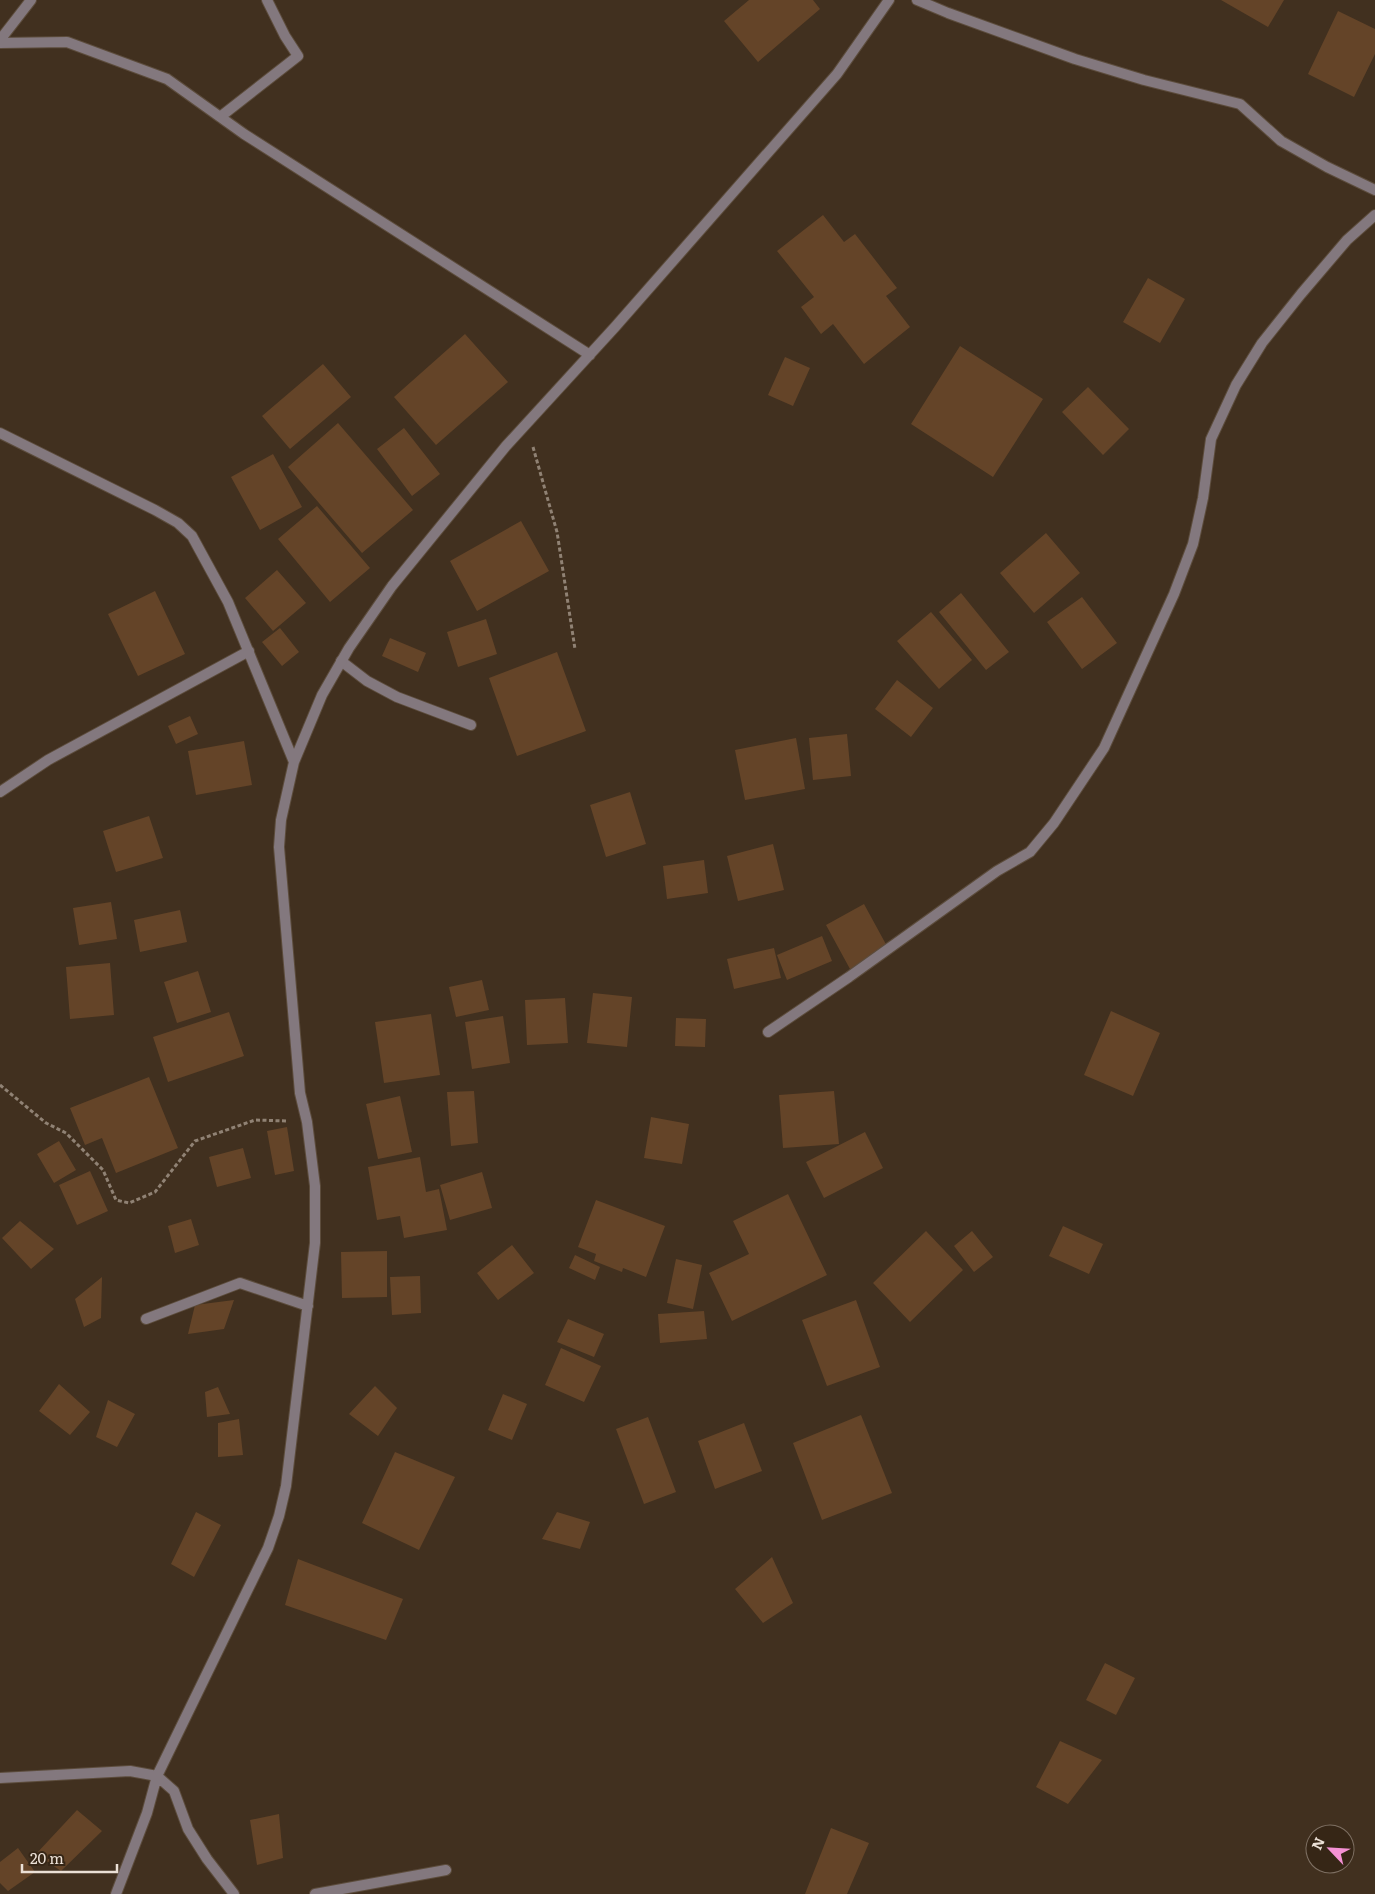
<svg xmlns="http://www.w3.org/2000/svg" width="1375" height="1894" font-family="Literata,serif">
<style>
.building{fill:#644428}
.lines{fill:none;stroke-linecap:round;stroke-linejoin:round}
.lane-casing{stroke:#5c4c3c;stroke-width:12}
.street-casing{stroke:#5c4c3c;stroke-width:12}
.path{stroke:#908274;stroke-width:3;stroke-dasharray:4 2.5;stroke-linecap:butt}
.lane{stroke:#83787e;stroke-width:10}
.street{stroke:#83787e;stroke-width:10}
</style>
<rect width="100%" height="100%" fill="#41301f"/>
<!-- building -->
<path class="building" d="M749 0H813L820 9 758 62 724 21Z
M1221 0H1284L1268 27Z
M1338 11 1375 29V54L1354 97 1308 74Z
M823 215 844 242 855 234 897 288 886 296 910 327 864 364 833 324 821 334 801 307 814 297 777 251Z
M1148 278 1185 299 1160 343 1123 322Z
M465 334 508 382 436 445 394 397Z
M960 346 1043 399 993 477 911 424Z
M785 357 810 368 793 406 768 395Z
M323 364 351 397 290 449 262 416Z
M1088 387 1129 429 1103 455 1062 412Z
M338 423 413 510 362 553 288 467Z
M404 428 440 474 412 496 377 449Z
M273 454 302 507 260 530 231 477Z
M317 506 370 568 330 602 278 539Z
M521 521 549 571 477 611 450 561Z
M1046 533 1080 573 1034 613 1000 573Z
M277 570 306 603 273 631 245 598Z
M155 591 185 654 138 676 108 614Z
M961 593 1009 652 986 670 939 612Z
M1082 597 1117 643 1082 669 1047 622Z
M931 612 972 660 939 689 897 641Z
M486 619 497 654 458 667 447 632Z
M280 628 299 652 282 666 262 642Z
M390 638 426 653 418 672 382 656Z
M557 652 586 731 517 756 489 678Z
M897 680 933 708 911 737 875 709Z
M190 716 198 734 176 744 168 726Z
M847 734 851 776 813 780 809 738Z
M796 738 805 789 745 800 735 750Z
M244 741 252 785 196 795 188 751Z
M630 792 646 844 606 857 590 805Z
M149 816 163 858 116 872 103 831Z
M773 844 784 890 738 901 727 856Z
M704 860 708 893 667 899 663 866Z
M111 902 117 939 79 945 73 908Z
M864 904 888 948 850 969 826 925Z
M180 910 187 942 140 952 134 920Z
M822 936 832 961 787 980 777 955Z
M774 948 781 978 734 989 727 959Z
M110 963 114 1015 70 1019 66 967Z
M198 971 211 1012 177 1023 164 982Z
M482 980 489 1010 456 1017 449 987Z
M593 993 632 997 627 1047 587 1043Z
M565 998 568 1043 527 1045 525 1000Z
M1111 1011 1160 1033 1133 1096 1084 1075Z
M229 1012 244 1056 168 1082 153 1037Z
M431 1014 440 1075 384 1083 375 1022Z
M503 1016 510 1063 472 1069 465 1022Z
M676 1018 706 1019 705 1047 675 1046Z
M149 1077 178 1148 116 1173 102 1138 85 1145 70 1108Z
M474 1091 478 1143 451 1146 447 1092Z
M834 1091 839 1144 783 1148 779 1095Z
M400 1096 412 1152 378 1159 366 1104Z
M651 1117 689 1124 682 1164 644 1158Z
M287 1127 294 1171 275 1175 267 1131Z
M865 1132 883 1168 824 1198 806 1162Z
M59 1141 76 1170 54 1183 37 1154Z
M243 1148 251 1178 217 1187 209 1157Z
M420 1157 426 1192 439 1189 447 1230 404 1238 400 1216 377 1220 368 1167Z
M90 1171 108 1211 77 1225 59 1185Z
M482 1172 492 1208 450 1220 440 1185Z
M788 1194 827 1275 732 1321 709 1273 749 1254 733 1221Z
M596 1200 665 1226 646 1277 623 1268 622 1272 594 1261 596 1254 578 1247Z
M191 1219 199 1245 175 1253 168 1226Z
M20 1221 54 1249 31 1269 2 1238Z
M1063 1226 1103 1244 1089 1274 1049 1256Z
M926 1231 963 1270 910 1322 873 1283Z
M972 1231 993 1257 974 1272 954 1246Z
M512 1245 534 1273 498 1300 477 1273Z
M387 1251V1297L342 1298 341 1252Z
M575 1255 600 1267 595 1280 569 1268Z
M676 1259 702 1265 693 1309 667 1303Z
M420 1276 421 1313 392 1315 390 1277Z
M102 1277 101 1318 84 1327 75 1299Z
M234 1300 224 1329 188 1334 195 1305Z
M856 1300 880 1367 827 1386 802 1320Z
M704 1311 707 1339 660 1343 658 1314Z
M568 1319 604 1334 594 1357 557 1342Z
M561 1348 601 1366 584 1402 545 1385Z
M59 1384 90 1412 70 1435 39 1411Z
M375 1386 397 1408 378 1436 349 1414Z
M218 1387 230 1414 207 1417 205 1392Z
M503 1394 527 1404 512 1440 488 1430Z
M108 1400 135 1414 117 1447 96 1437Z
M861 1415 892 1493 822 1520 793 1443Z
M648 1417 676 1492 644 1504 616 1429Z
M239 1419 243 1455 218 1457V1423Z
M744 1423 762 1471 715 1489 698 1441Z
M395 1452 455 1477 419 1550 362 1523Z
M196 1512 221 1525 194 1577 171 1564Z
M557 1512 590 1522 580 1549 542 1539Z
M772 1557 793 1603 763 1623 735 1589Z
M298 1559 403 1599 386 1640 285 1605Z
M1105 1663 1135 1678 1116 1715 1086 1700Z
M1060 1741 1102 1760 1068 1804 1036 1787Z
M77 1810 102 1831 61 1871 36 1854Z
M279 1814 283 1858 257 1865 250 1820Z
M831 1828 869 1843 847 1894H805Z
M18 1848 35 1872 8 1891 0 1883V1862Z"/>
<g class="lines">
<defs>
<path id="lane" d="M341 661 367 681 397 697 471 725"/>
<path id="street" d="M917 0 948 13 1075 59 1144 80 1240 104 1281 141 1327 167 1375 190
M0 40 31 0
M0 43 67 42 167 79 244 134 590 355
M220 117 298 56 285 36 267 0
M0 433 155 510 178 523 192 536 228 602 294 762
M0 792 48 760 249 651
M768 1032 849 977 997 871 1030 852 1054 823 1104 748 1174 594 1193 544 1203 498 1211 439 1236 385 1262 343 1301 294 1347 240 1375 215
M146 1319 240 1283 308 1306
M0 1778 130 1771 157 1776 174 1791 188 1829 207 1859 234 1894
M116 1894 147 1813 157 1776 268 1548 279 1516 286 1486 315 1243V1186L307 1122 300 1093 279 847 281 820 294 762 322 695 349 648 392 586 506 446 615 327 837 74 889 0
M315 1894 446 1870"/>
</defs>
<!-- lane casing -->
<use href="#lane" class="lane-casing"/>
<!-- street casing -->
<use href="#street" class="street-casing"/>
<!-- path -->
<path class="path" d="M533 447 557 532 575 649
M0 1085 46 1123 66 1133 103 1170 116 1200 129 1203 155 1192 195 1141 255 1120 286 1121"/>
<!-- lane -->
<use href="#lane" class="lane"/>
<!-- street -->
<use href="#street" class="street"/>
</g>
<!-- north arrow -->
<g transform="translate(1330 1849) rotate(295)"><circle r="24" fill="#362616" stroke="#7e7063"/>
<path d="M0-4L9 19L0 12L-9 19Z" fill="#f491d4"/>
<text y="-8" font-size="14" font-weight="bold" text-anchor="middle" fill="#ebe0d6">N</text>
</g>
<!-- scale -->
<path d="M22 1864v8h95v-8" fill="none" stroke="#ebe0d6" stroke-width="2.5"/>
<text x="30" y="1864" font-size="15" fill="#ebe0d6" stroke="#362616" stroke-width="4" paint-order="stroke">20 m</text>
</svg>
